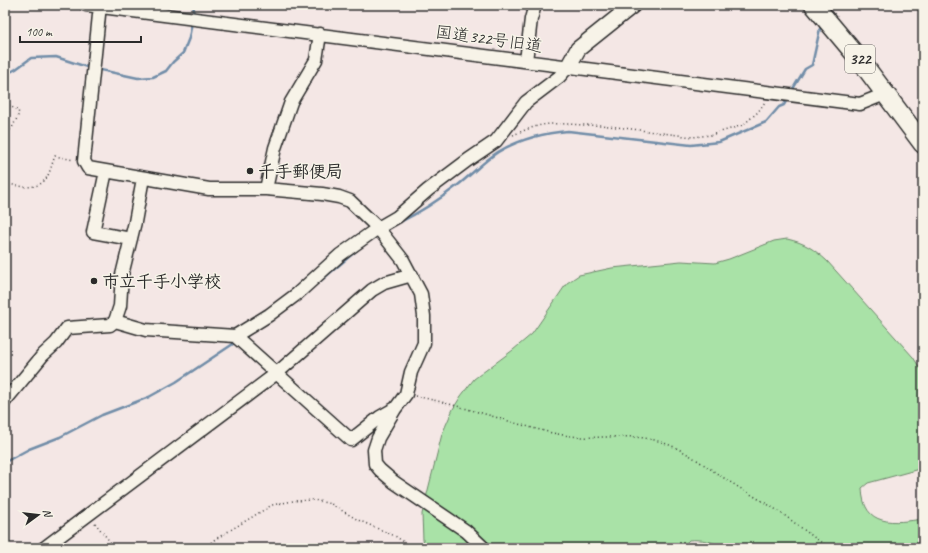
<svg xmlns="http://www.w3.org/2000/svg" width="928" height="553" font-family="Caveat,'Klee One',sans-serif">
<style>
.green{fill:#a9e2a7;stroke:#6a8669}
.lines{fill:none;stroke-linecap:round;stroke-linejoin:round}
.stream{stroke:#718da8;stroke-width:2.5}
.minor-casing{stroke:#2b2b2b;stroke-width:15}
.major-casing{stroke:#2b2b2b;stroke-width:18}
.highway-casing{stroke:#2b2b2b;stroke-width:21}
.path{stroke:#2b2b2b;stroke-width:1.5;stroke-dasharray:1 3;stroke-linecap:butt}
.minor{stroke:#f7f3e8;stroke-width:12}
.major{stroke:#f7f3e8;stroke-width:15}
.highway{stroke:#f7f3e8;stroke-width:18}
.poi-dot{fill:#2b2b2b;stroke:#f7f3e8;stroke-width:1.5}
.labels{text-anchor:middle;dominant-baseline:central;stroke-width:3;stroke-linejoin:round;paint-order:stroke}
.shield{fill:#f7f3e8;stroke:#686764;stroke-width:1}
.shield-label{font-size:16px;font-weight:bold;fill:#2b2b2b}
.street-label{font-size:17px;fill:#2b2b2b;stroke:#f7f3e8}
.poi-label{font-size:17px;font-weight:bold;fill:#2b2b2b;stroke:#f7f3e8;text-anchor:start}
</style>
<rect width="100%" height="100%" fill="#f4e7e5"/>
<filter id="ink" filterUnits="userSpaceOnUse"><feTurbulence type="fractalNoise" baseFrequency=".025" numOctaves="2"/><feDisplacementMap in="SourceGraphic" scale="8" xChannelSelector="R" yChannelSelector="G"/><feConvolveMatrix kernelMatrix="1 2 1 2 8 2 1 2 1" color-interpolation-filters="sRGB"/></filter>
<g filter="url(#ink)">
<!-- green -->
<path class="green" d="M787 239C805 243 814 249 827 261L913 357 923 373V468L868 483 862 488C863 528 894 523 923 519V548H723C713 541 701 539 689 540L685 544 684 548H425L423 540 422 514 442 434 453 409 461 396 474 379 513 350 532 334 567 283 579 275 612 268 681 261 715 263 729 259 774 241Z"/>
<g class="lines">
<!-- stream -->
<path class="stream" d="M193 15 194 5
M96 69 138 78 153 77 166 71 173 62 183 53 189 38 192 22
M5 75 16 69 31 58 56 57 90 68
M791 92 805 69 812 65 821 24
M398 223C419 213 439 200 458 185 471 175 484 161 498 152 520 139 544 133 568 131L691 145 719 142 766 122 779 107 784 105 788 98
M318 283 362 246
M5 462 29 449 60 437 102 415 149 397 176 382 236 342"/>
<defs>
<path id="minor" d="M86 5 860 104 885 94
M100 5 84 161 88 168 209 189H266L322 194 339 197 350 201 378 228 403 260 421 294 424 316V343L411 372 406 394 395 409 378 438 374 450 375 464 380 470 394 482 466 531 484 548
M526 61 531 19 535 5
M106 171 93 232 131 239
M266 189 275 148 291 102 316 60 320 34
M115 321 146 330 235 336 351 440 380 417 394 409
M235 336 269 315 297 294 340 255 378 228 397 217 428 190 468 160 496 141 526 102 559 77 568 67
M5 401 43 355 56 343 67 328 110 325 115 321 120 306 122 275 135 222 143 178
M44 548 277 373 372 290 384 283 412 275"/>
<path id="major" d="M568 67 578 49 633 5"/>
<path id="highway" d="M814 5 860 60 923 144"/>
</defs>
<!-- minor casing -->
<use href="#minor" class="minor-casing"/>
<!-- major casing -->
<use href="#major" class="major-casing"/>
<!-- highway casing -->
<use href="#highway" class="highway-casing"/>
<!-- path -->
<path class="path" d="M5 104 18 110 19 114 12 128 5 134
M513 135C525 130 539 124 552 124 568 123 585 126 601 125L693 137 711 135 743 125 758 112 765 102
M5 183C17 186 35 191 45 180 50 174 52 163 55 156L74 160
M415 396C449 403 482 413 515 423 533 428 552 434 571 436 601 440 632 432 661 442 684 449 702 464 721 476 740 489 760 499 778 511 796 523 812 537 830 548
M95 523 115 548
M205 548 214 540 272 505 293 501 314 500 331 504 358 520 395 536 413 548"/>
<!-- minor -->
<use href="#minor" class="minor"/>
<!-- major -->
<use href="#major" class="major"/>
<!-- highway -->
<use href="#highway" class="highway"/>
</g>
</g>
<!-- markers -->
<g class="poi-dot">
<circle cx="250" cy="171" r="4"/>
<circle cx="94" cy="281" r="4"/>
</g>
<g class="labels">
<!-- shield labels -->
<rect class="shield" x="845" y="45" width="30" height="28" rx="3"/>
<g class="shield-label">
<text x="860" y="59">322</text>
</g>
<!-- street labels -->
<g class="street-label">
<text transform="translate(489 39) rotate(8)">国道322号旧道</text>
</g>
<!-- poi labels -->
<g class="poi-label">
<text x="258" y="171">千手郵便局</text>
<text x="102" y="281">市立千手小学校</text>
</g>
</g>
<!-- margin -->
<rect width="928" height="553" fill="none" stroke="#f7f3e8" stroke-width="20"/>
<rect x="10" y="10" width="908" height="533" fill="none" stroke="#2b2b2b" stroke-width="1.5" filter="url(#ink)"/>
<!-- north arrow -->
<g transform="translate(38 515) rotate(75)" stroke="#f7f3e8" stroke-width="3" paint-order="stroke">
<path d="M0-3L7 15L0 10L-7 15Z" fill="#2b2b2b"/>
<text y="-6" font-size="11" font-weight="bold" text-anchor="middle" fill="#2b2b2b">N</text>
</g>
<!-- scale -->
<path d="M20 36v6h121v-6" fill="none" stroke="#2b2b2b" stroke-width="2"/>
<text x="26" y="36" font-size="12" fill="#2b2b2b" stroke="#f7f3e8" stroke-width="3" paint-order="stroke">100 m</text>
</svg>
